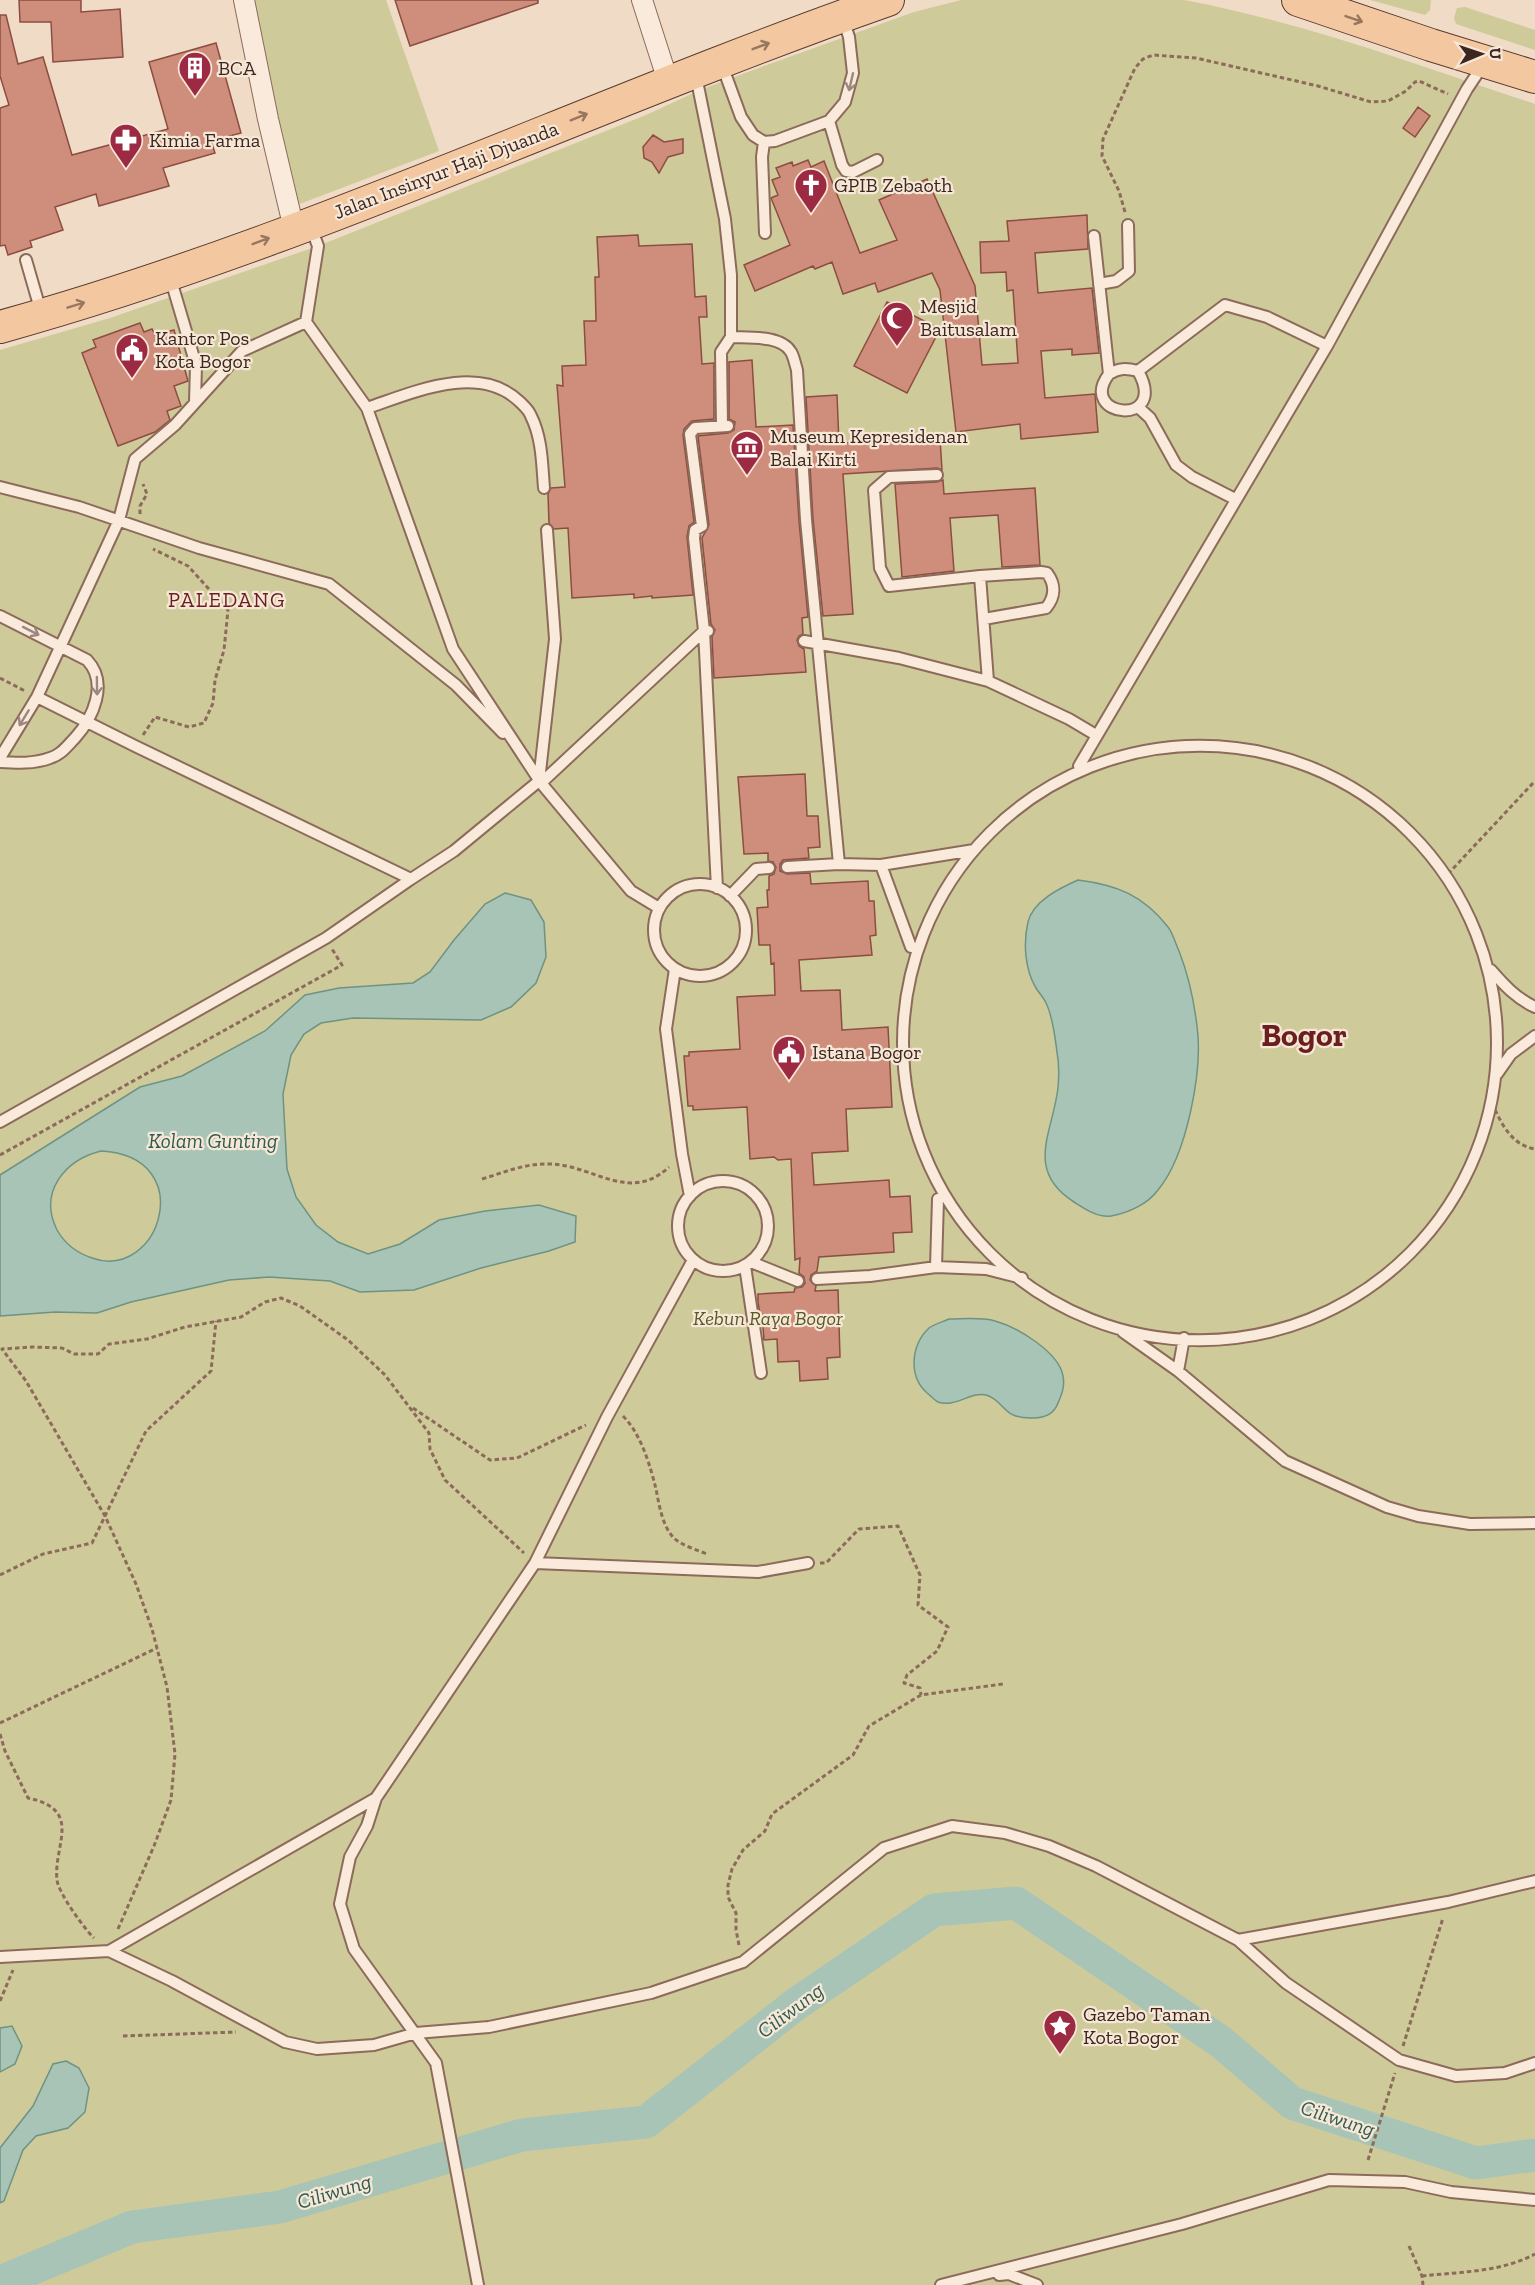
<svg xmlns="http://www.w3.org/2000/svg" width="1535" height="2285" font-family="'Zilla Slab',serif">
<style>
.green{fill:#cfca9a}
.water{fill:#a8c4b6;stroke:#6e9382;stroke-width:1.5;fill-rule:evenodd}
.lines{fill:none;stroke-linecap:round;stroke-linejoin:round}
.river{stroke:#a8c4b6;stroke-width:33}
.building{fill:#cf8d7c;stroke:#8c4e40;stroke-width:1.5}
.service-casing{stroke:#8c6b5b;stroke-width:14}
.minor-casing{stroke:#8c6b5b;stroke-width:22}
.primary-casing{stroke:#5a3a2f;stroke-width:34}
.path{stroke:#8c6b5b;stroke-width:3;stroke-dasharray:4.5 3;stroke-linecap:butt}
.service{stroke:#faeadb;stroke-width:10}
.minor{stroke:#faeadb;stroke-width:20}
.primary{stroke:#f3c79f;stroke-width:32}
.oneway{stroke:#987760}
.oneway2{stroke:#9b887e}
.labels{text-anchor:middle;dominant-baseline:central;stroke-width:4.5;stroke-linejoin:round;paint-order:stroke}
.poi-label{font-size:20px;fill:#3c2720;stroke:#f7e7d7;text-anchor:start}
.street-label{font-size:20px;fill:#3c2720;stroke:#f7e7d7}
.park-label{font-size:20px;font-style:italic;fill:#575926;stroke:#f7e7d7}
.neighbourhood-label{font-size:21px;letter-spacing:1.5px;fill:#6a1e1e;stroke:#f7e7d7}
.water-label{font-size:21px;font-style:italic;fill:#2f5c50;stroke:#f7e7d7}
.town-label{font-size:32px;font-weight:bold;fill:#6a1e1e;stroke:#f7e7d7}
</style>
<rect width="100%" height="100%" fill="#f0dbc7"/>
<!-- green -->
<path class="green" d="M244 0H386L439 151 289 208Z
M961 0H1184C1302 22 1421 66 1535 104V2285H0V350L110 318 318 246 646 115 700 90 756 69 914 12Z
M1370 0H1431L1430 10 1425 15Z
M1465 7 1535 30V50L1456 24 1454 18 1457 8Z"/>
<!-- water -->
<path class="water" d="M1078 880C1117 885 1143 895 1168 927 1173 933 1175 943 1179 951 1188 974 1194 1001 1197 1026 1203 1070 1187 1155 1158 1190 1148 1204 1128 1213 1111 1216 1098 1218 1085 1209 1074 1202 1024 1170 1053 1132 1058 1088 1059 1077 1059 1063 1057 1052 1055 1037 1053 1017 1046 1003 1044 998 1039 993 1036 988 1025 970 1023 943 1028 922 1033 901 1060 888 1078 880Z
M505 893 531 900 544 922 546 957 536 983 511 1007 481 1020 353 1018 321 1023 304 1034 291 1055 283 1094 287 1169 296 1197 316 1225 338 1242 368 1254 400 1244 439 1220 485 1211 539 1205 576 1216 575 1242 549 1251 481 1268 414 1290 360 1292 330 1281 269 1277 229 1280 131 1302 97 1313 55 1312 0 1316V1175L140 1087 182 1076 265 1031 305 995 339 988 413 983 430 972 454 940 485 904ZM101 1151C200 1156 160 1282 92 1258 77 1253 65 1244 57 1230 38 1192 65 1160 101 1151Z
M949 1319C964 1319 981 1317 995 1321 1017 1327 1059 1352 1063 1376 1065 1386 1062 1394 1058 1403 1054 1414 1044 1418 1033 1418 1001 1419 1006 1401 986 1395 972 1391 955 1408 938 1402 934 1400 930 1395 927 1393 908 1376 911 1345 929 1328 934 1324 943 1322 949 1319Z
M12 2026 22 2046 15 2064 0 2072V2028Z
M66 2061 79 2068 89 2088 85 2112 68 2128 36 2136 23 2150 4 2201 0 2203V2148L33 2106 53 2064Z"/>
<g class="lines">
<!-- river -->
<path class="river" d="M0 2282 132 2227 280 2207 522 2135 646 2122 796 2004 934 1910 1016 1903 1221 2042 1292 2103 1476 2163 1535 2155"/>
</g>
<!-- building -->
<path class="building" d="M19 0H81V12L120 9 123 57 53 62 51 22H20Z
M395 0H538V3L410 46Z
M0 15H6L18 64 43 57 72 155 168 129 149 62 216 43 241 133 211 141 215 153 163 168 169 186 99 206 96 194 55 207 63 230 30 241 32 247 8 255 5 245 0 246V108L9 105 0 76Z
M1418 107 1430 116 1415 137 1403 128Z
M653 135 664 142 683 139V153L668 157 659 173 652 162 644 158 643 147Z
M808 160 811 167 824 161 860 253 897 240 879 200 927 179 975 286 982 365 1018 363 1013 290 1007 291 1006 272 981 273 980 242 1009 241 1007 221 1087 215 1088 249 1035 253 1038 293 1092 288 1099 353 1072 355V349L1041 351 1045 398 1095 394 1098 432 1021 439 1020 424 956 432 940 290 932 273 878 292 875 283 843 294 832 262 815 269 813 266 755 291 744 265 790 245 771 198 778 195 772 180 780 177 776 168 792 162 793 166Z
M638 235 639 246 692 244 695 297 706 296 707 317H699L702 364 714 363V419L692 421 684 429 683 435 694 522 689 526 687 537 693 595 652 598V596L634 598V594L572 598 568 528 554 529 549 523 548 494 551 488 565 487 557 385 563 386 562 366 586 365 584 321H596L595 277H599L597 237Z
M887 302 940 329 907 393 854 366Z
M140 323 144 332 152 329 155 335 174 330 188 381 174 386 181 406 167 411 170 420 155 432 118 446 82 353 96 347 93 340Z
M752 360 756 427 793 425 799 521 808 617 802 618 803 634 799 636 797 640 799 646 804 649 806 672 714 678 712 637 715 630 711 624 702 538 709 525 698 436 728 433 734 430 735 422 729 419V362Z
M837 395 839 443 940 438 942 470 937 468 843 474 853 614 823 616 813 519 806 397Z
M943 480 944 494 1035 488 1040 565 1002 567 998 515 950 518 954 571 902 577 895 484 937 482Z
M805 774 807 816H818L820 847 808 848 809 858 783 860 780 864V871L787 874 810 873 811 884 868 881 869 901H874L876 935 870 936 872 955 799 960 801 991 840 990 842 1030 888 1027 892 1107 846 1109 848 1151 812 1153 814 1185 889 1180 890 1197 910 1196 912 1232 893 1233 894 1252 819 1257 817 1271 811 1275 810 1280 816 1286 815 1291 838 1290 840 1357 827 1358 828 1379 800 1381 799 1361 778 1362 777 1339 764 1340 762 1314H760L758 1302V1294L794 1292 795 1288 802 1287 805 1283 804 1277 799 1273 800 1258 795 1260 791 1159 778 1160 774 1157 750 1159 747 1107 693 1110V1106H688L684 1056H689V1052L740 1049 737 997 775 995 774 963 771 964 770 945H759L757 908 768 907 767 890H769V876L774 874 776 867 773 862 768 861V853L744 854 738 777Z"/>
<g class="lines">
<defs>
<path id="service" d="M722 65 741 117 753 135 764 142 775 141 829 121 845 102 853 73 849 37 843 19
M696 76 725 219 731 275V337L721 352 722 426
M829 121 842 165 846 171 853 172 877 160
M764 142 762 157 765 233
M310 225 318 246 306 322 367 408 453 649 541 783 631 891 659 908
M1094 236 1109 374C1076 418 1170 428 1138 371 1126 368 1119 368 1109 374
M26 260 41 312
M170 277 196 365 195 402
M1099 284 1116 281 1129 271 1128 225
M731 337C748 338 781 335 791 352 794 357 795 364 797 370L806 520 839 864 787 867
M1138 371 1225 305 1267 317 1327 346
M1138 407 1150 418 1176 465 1192 477 1235 499
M367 408C412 393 479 362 520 402 524 406 529 410 531 416 542 438 542 463 544 488
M937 475 889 477 874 490 880 568 889 586 980 576
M0 487 79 507 199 548 329 584 456 685 503 733
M0 616 87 660C109 683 93 718 75 738 67 746 61 755 50 758 34 764 17 763 0 762
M984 619 1046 608C1055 597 1056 585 1047 573L1041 572 980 576 988 681
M804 641 899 658 988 681 1069 719 1096 735
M37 697 135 746 411 879 454 851 539 781 555 639 547 530
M903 1043a297 297 0 1 1 594 0a297 297 0 1 1-594 0Z
M0 758 37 697 119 520 135 459 175 425 242 351 306 322
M1079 766 1327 346 1467 89 1483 65
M541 783 704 631H708
M839 864 881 865 974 850
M881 865 911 947
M654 930a46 46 0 1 1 92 0a46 46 0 1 1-92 0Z
M717 888 704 631 694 538 695 530 702 526 690 434 695 428 728 426
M730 896 756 869 769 868
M675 969 666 1029 682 1154 690 1196
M1491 970C1504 985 1517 999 1535 1007
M1497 1074 1511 1054 1535 1036
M0 1122 326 938 411 879
M678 1226a45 45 0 1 1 90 0a45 45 0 1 1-90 0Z
M751 1262 798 1281
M745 1266 761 1373
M936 1267 938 1199
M817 1279 870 1276 936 1267 986 1269 1022 1278
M1123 1332 1178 1371 1285 1461 1387 1507 1418 1516 1470 1524 1535 1523
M1178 1371 1184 1338
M535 1563 758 1572 808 1563
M1238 1940 1448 1902 1535 1881
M109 1951 172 1981 285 2042 317 2049 374 2045 416 2033 489 2027 651 1993 743 1962 884 1848 952 1826 1005 1833 1049 1846 1096 1866 1238 1940 1286 1983 1399 2060 1456 2076 1505 2073 1535 2063
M0 1957 109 1951 376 1798
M999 2275 1009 2274 1037 2285
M478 2285 436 2063 354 1949 340 1904 350 1857 367 1826 376 1798 535 1563 607 1417 693 1260
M941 2285 1182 2224 1329 2180 1405 2182 1451 2192 1535 2200"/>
<path id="minor" d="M244 0 268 119 294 229
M642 0 668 81"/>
<path id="primary" d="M1298 0 1431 45 1535 77
M0 327C304 243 591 104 888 0"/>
</defs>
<!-- service casing -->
<use href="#service" class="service-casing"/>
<!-- minor casing -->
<use href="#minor" class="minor-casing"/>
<!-- primary casing -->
<use href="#primary" class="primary-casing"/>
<!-- path -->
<path class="path" d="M1125 212 1119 191 1102 156 1103 139 1135 68 1143 59 1153 55 1196 58 1318 86 1371 102 1388 101 1406 91 1415 82 1419 81 1448 94
M140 514V506L147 494 143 484
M0 678 25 691
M143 735 155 717 189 727 204 723 213 703 215 680 224 650 228 610 188 566 153 549
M1448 874 1535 781
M1492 1103C1501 1123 1511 1145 1535 1149
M0 1155 342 965 332 949
M482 1179C505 1172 526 1163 550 1164 594 1165 629 1204 669 1167
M413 1408 490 1460 517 1458 586 1425
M623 1416C641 1434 650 1465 656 1489 659 1504 662 1525 673 1537 680 1545 697 1550 707 1554
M820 1563H826L859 1529 898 1526 920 1575 918 1605 948 1627 937 1651 907 1675 904 1683 920 1688 921 1695
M0 1575 43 1554 92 1543 146 1431 211 1371 216 1321
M0 1723 157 1648
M0 1734 5 1751 28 1798C84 1810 53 1845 57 1880 58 1892 85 1930 94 1938
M118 1929 154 1846 171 1800 175 1754 167 1687 152 1629 136 1584 105 1516 26 1381 2 1349 32 1347 62 1348 74 1354H98L109 1344 147 1339 185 1327 241 1317 265 1302 281 1298 300 1306 348 1340 385 1375 429 1433 430 1449 445 1480 524 1553
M739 1945 736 1930V1913L728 1897V1885L732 1869 743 1850 765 1831 772 1814 853 1755 869 1726 921 1695 1003 1684
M0 2001 13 1970
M123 2036 236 2032
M1403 2046 1443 1918
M1368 2160 1395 2073
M1409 2246 1422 2276 1423 2285
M1422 2276C1459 2272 1502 2272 1535 2254"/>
<!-- service -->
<use href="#service" class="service"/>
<!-- minor -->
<use href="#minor" class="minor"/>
<!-- primary -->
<use href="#primary" class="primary"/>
</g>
<!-- one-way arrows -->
<defs><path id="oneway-shaft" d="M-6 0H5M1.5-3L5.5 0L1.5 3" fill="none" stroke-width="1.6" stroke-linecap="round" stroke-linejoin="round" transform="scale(1.5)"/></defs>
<g class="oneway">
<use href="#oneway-shaft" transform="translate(1354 19) rotate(19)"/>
<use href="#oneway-shaft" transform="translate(761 46) rotate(-21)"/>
<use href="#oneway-shaft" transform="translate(579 117) rotate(-22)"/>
<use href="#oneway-shaft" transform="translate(261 241) rotate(-20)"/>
<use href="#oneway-shaft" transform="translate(76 305) rotate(-17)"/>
</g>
<g class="oneway2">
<use href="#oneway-shaft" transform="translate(851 82) rotate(103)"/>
<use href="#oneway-shaft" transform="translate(31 631) rotate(27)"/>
<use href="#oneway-shaft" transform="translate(97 686) rotate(89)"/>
<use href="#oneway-shaft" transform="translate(24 718) rotate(121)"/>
</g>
<!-- icons -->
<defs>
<symbol id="building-pin" viewBox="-11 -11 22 30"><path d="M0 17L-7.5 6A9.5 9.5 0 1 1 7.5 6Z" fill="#9d2a43" stroke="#f7e7d7"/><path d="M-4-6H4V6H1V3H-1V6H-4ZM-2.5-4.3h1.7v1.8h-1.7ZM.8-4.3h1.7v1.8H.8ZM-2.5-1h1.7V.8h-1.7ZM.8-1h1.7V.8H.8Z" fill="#fff"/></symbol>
<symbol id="pharmacy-pin" viewBox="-11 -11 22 30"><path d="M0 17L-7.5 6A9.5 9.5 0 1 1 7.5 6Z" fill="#9d2a43" stroke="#f7e7d7"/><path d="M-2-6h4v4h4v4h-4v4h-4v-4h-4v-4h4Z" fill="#fff"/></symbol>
<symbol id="church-pin" viewBox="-11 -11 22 30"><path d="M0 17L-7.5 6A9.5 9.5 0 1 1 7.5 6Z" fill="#9d2a43" stroke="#f7e7d7"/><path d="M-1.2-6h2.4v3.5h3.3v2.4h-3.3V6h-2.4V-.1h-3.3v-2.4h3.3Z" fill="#fff"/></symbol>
<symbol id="mosque-pin" viewBox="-11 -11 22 30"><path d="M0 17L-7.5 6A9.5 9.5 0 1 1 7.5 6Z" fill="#9d2a43" stroke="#f7e7d7"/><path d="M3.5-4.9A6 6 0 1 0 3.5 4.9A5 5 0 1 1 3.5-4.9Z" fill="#fff"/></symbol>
<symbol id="civic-pin" viewBox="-11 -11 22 30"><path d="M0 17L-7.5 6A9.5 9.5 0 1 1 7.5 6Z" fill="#9d2a43" stroke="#f7e7d7"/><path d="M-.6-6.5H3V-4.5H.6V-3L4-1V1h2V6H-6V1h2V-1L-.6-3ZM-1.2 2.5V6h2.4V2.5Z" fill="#fff"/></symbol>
<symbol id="museum-pin" viewBox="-11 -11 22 30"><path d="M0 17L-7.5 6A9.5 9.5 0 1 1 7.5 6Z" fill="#9d2a43" stroke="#f7e7d7"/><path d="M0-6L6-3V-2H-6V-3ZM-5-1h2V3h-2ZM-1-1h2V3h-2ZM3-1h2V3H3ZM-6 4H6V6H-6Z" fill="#fff"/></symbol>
<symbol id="sight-pin" viewBox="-11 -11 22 30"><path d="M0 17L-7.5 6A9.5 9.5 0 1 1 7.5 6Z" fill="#9d2a43" stroke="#f7e7d7"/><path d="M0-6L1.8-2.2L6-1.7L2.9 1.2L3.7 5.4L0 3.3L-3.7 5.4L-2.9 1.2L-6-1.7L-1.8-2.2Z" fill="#fff"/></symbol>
</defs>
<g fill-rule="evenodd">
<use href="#building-pin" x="176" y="49" width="38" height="52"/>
<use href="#pharmacy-pin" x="107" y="121" width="38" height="52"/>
<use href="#church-pin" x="792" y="166" width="38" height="52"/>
<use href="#mosque-pin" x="878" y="299" width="38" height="52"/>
<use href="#civic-pin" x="113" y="331" width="38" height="52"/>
<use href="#museum-pin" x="728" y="428" width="38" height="52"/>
<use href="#civic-pin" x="770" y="1033" width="38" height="52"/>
<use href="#sight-pin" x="1041" y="2007" width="38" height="52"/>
</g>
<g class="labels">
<!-- poi labels -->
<g class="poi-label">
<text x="218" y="68">BCA</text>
<text x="149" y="140">Kimia Farma</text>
<text x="834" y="185">GPIB Zebaoth</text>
<text x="920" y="306">Mesjid<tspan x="920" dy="23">Baitusalam</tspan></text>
<text x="155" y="338">Kantor Pos<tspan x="155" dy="23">Kota Bogor</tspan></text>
<text x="770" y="436">Museum Kepresidenan<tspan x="770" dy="23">Balai Kirti</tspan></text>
<text x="812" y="1052">Istana Bogor</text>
<text x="1083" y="2014">Gazebo Taman<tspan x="1083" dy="23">Kota Bogor</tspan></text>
</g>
<!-- street labels -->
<g class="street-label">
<text transform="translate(446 170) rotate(-21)">Jalan Insinyur Haji Djuanda</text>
</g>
<!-- park labels -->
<g class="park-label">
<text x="768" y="1318">Kebun Raya Bogor</text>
</g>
<!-- neighbourhood labels -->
<g class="neighbourhood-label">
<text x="227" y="599">PALEDANG</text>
</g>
<!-- water labels -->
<g class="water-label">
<text x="213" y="1140">Kolam Gunting</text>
<text transform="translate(790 2010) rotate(-37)">Ciliwung</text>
<text transform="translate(1338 2118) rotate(18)">Ciliwung</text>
<text transform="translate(334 2191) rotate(-17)">Ciliwung</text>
</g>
<!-- town labels -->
<g class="town-label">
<text x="1304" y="1035">Bogor</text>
</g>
</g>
<!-- north arrow -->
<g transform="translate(1481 54) rotate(88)" stroke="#f7e7d7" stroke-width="4.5" paint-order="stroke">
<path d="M0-4.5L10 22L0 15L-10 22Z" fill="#3c2720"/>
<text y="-9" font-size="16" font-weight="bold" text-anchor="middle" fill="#3c2720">U</text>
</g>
</svg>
